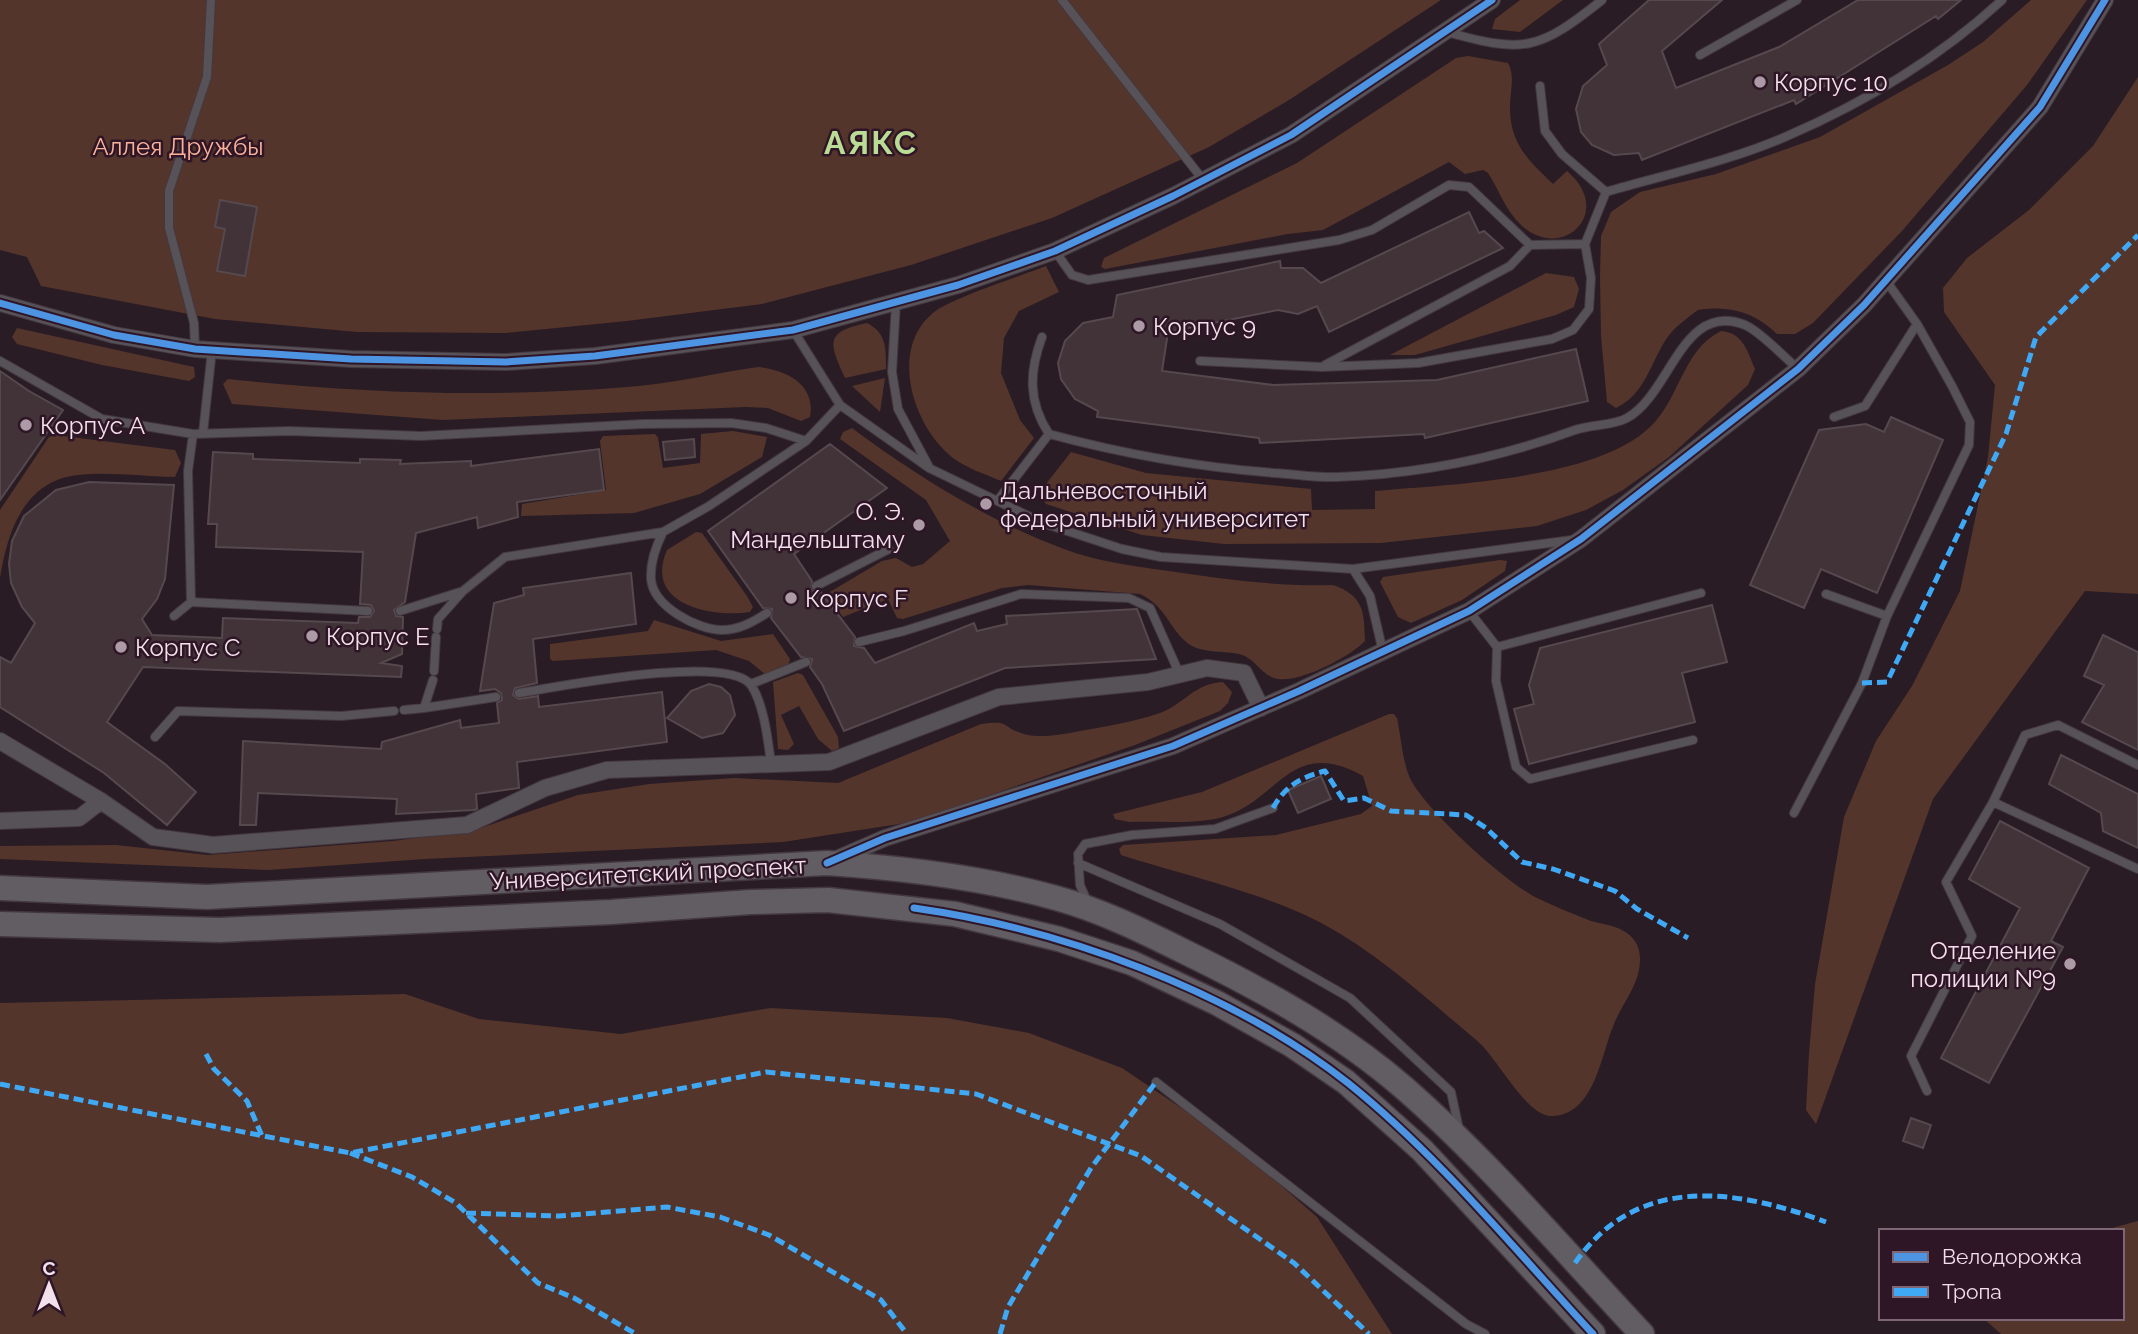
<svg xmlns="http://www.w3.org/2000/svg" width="2138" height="1334" font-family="Raleway,sans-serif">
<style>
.green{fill:#54352b}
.building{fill:#413338;stroke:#56494e;stroke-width:2}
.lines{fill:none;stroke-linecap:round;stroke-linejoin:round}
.service-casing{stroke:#443840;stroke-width:10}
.minor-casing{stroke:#443840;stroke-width:18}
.primary-casing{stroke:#443840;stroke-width:27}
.service{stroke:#575258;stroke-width:8}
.minor{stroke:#575258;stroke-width:16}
.primary{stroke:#615d63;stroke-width:24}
.quiet{stroke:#3fa9f5;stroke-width:5;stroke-dasharray:10 5;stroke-linecap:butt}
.cycleway-casing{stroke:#2f1627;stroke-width:11}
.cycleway{stroke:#4d94e3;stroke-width:7}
.poi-dot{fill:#ac9ba6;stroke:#2f1627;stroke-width:2.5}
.labels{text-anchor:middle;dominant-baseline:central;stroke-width:5;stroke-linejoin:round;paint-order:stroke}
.poi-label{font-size:24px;fill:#f2e0eb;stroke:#2f1627;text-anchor:start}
.park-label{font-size:24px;fill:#fcb299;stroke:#2f1627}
.street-label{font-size:24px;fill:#f2e0eb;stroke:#2f1627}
.district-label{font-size:32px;font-weight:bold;letter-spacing:2px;fill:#badc95;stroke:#2f1627}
</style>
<rect width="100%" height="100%" fill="#291c25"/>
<!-- green -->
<path class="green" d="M0 0H1441L1289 100 1209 147 1052 218 911 265 762 304 627 321 505 333 357 332 215 319 41 286 27 257 0 250Z
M1520 0H1563L1520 32 1492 29 1495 19Z
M2031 0H2087L2027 85 1902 231 1813 323 1795 334H1777C1755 312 1729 305 1698 310 1687 318 1673 328 1665 341 1650 365 1644 395 1616 408L1607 402 1601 336 1600 277 1601 236 1611 212 1640 192 1716 174 1820 137 1948 65 1983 42Z
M1468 56 1508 63C1516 77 1509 95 1510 111 1511 145 1530 162 1553 184L1567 171C1619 215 1554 270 1513 216 1503 203 1497 187 1488 173L1483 170 1465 174 1449 162 1323 230 1288 234 1105 269 1101 267 1104 258 1297 163 1456 58Z
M2138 77V594L2085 591 1933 799 1816 1124 1806 1110 1809 1053 1815 984 1844 817 1876 741 1912 686 1960 591 1988 457 1995 385 1944 312 1943 288 1967 258 2029 210 2093 146Z
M1046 266 1059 292 1019 311 1004 338 1001 373 1020 420 1034 438 1001 481C985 474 966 468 953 458 912 426 889 349 933 313 949 299 1021 276 1046 266Z
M1546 273 1574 277 1579 289 1574 307 1556 315 1415 355H1390Z
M867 323C887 333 886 349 886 369L845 378C829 343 824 332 867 323Z
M17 328 194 367 195 377 189 381 102 365 17 344 12 337Z
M1721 331C1743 333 1747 350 1755 369L1748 385 1669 457 1623 490 1586 510 1537 526 1381 543 1224 544 1142 535 1046 504 1039 493 1071 452 1146 473 1311 489 1312 510 1375 509V491C1449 484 1593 480 1649 428 1680 400 1682 350 1721 331Z
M758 367C786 370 816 384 810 417L801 421 768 408 745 407 443 420 232 404 223 384 228 379C360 393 494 398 627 387 670 384 715 373 758 367Z
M885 378 880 412 852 386Z
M852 428C916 476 989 521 1064 549 1098 562 1134 566 1169 571 1223 579 1278 587 1333 585 1364 596 1364 611 1365 641 1350 657 1295 686 1274 678 1260 673 1255 658 1239 654 1225 651 1205 653 1192 646 1170 633 1168 607 1140 594L1028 585 1002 588 903 619 897 618 888 599 843 617 827 596 828 593 882 561 896 558 912 567 923 564 950 541 926 500 840 439 843 432Z
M733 431 767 437 762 457 700 494 634 513 521 516 522 504 606 490 600 441 603 436 655 434 658 438 663 468 700 463 701 434Z
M55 435 175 450 181 463 175 477C143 477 86 468 57 480 18 496 6 541 0 578V510L49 437Z
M696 532 702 533 747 596 753 607 750 612C712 618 643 605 667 550Z
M1500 560 1507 561 1505 571 1462 600 1411 623 1398 617 1380 582 1383 577Z
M654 620 721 641 773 634 790 659 788 666 766 675 749 661 716 650 553 661 550 659V644L648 631Z
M798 673 803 675 838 737 839 748 832 751 818 739 799 706 781 715 794 744 788 750 778 749 773 682Z
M1223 682 1232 692 1228 703 1220 711 1135 745 912 822 783 842 425 859 268 870 0 859V846L116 845 208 855 393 841 475 830 578 795 649 784 734 778 838 783 981 724C1011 720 1000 726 1021 733 1037 739 1059 735 1075 732 1102 727 1134 722 1160 713 1184 704 1195 683 1223 682Z
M1389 714H1394L1397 718C1401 736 1402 758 1409 776 1422 807 1506 883 1537 898 1554 906 1573 914 1591 921 1601 924 1613 925 1622 930 1639 939 1642 953 1639 970 1635 990 1621 1006 1614 1024 1601 1054 1595 1115 1552 1116 1526 1117 1497 1056 1475 1039 1427 999 1380 955 1325 925 1269 894 1183 875 1121 855L1119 849 1123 845 1276 835 1361 814 1372 806 1363 776C1288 734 1277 807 1215 819 1188 824 1156 821 1129 822L1115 819 1113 814 1202 792Z
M405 994 479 1019 621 1034 770 1008 947 1018 1029 1033 1122 1068 1230 1141 1317 1217 1392 1334H0V1003Z
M2138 1221V1334H2001L1983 1318H2122V1231H2101Z"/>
<!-- building -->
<path class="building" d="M1649 0H1722L1662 51 1676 88 1779 47 1858 0H1961L1938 19 1936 16 1796 104 1794 100 1642 160 1639 153 1614 155 1592 145 1581 132 1576 109 1583 86 1607 65 1599 44Z
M220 200 257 207 245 276 217 271 225 229 215 227Z
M1469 212 1479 233 1484 231 1503 248 1329 332 1317 306 1298 314 1278 310 1168 332 1162 371 1273 385 1437 380 1576 349 1588 401 1425 438 1424 434 1260 443 1259 438 1097 417 1098 411 1075 399 1061 379 1058 363 1065 341 1083 323 1113 317 1117 295 1280 261 1281 268H1303L1321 283Z
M0 371 29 391 63 410 0 500Z
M1891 417 1943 440 1877 593 1821 569 1804 608 1750 585 1819 430 1866 424 1884 432Z
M694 439 695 457 665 460 663 442Z
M830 444 887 488 794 554 812 581 811 590 820 591 855 637 854 646 864 648 875 663 974 623 977 631 1007 624 1006 616 1137 609 1156 659 1005 668 844 731 822 684 810 667 812 659 801 657 771 618 772 609 763 608 708 531Z
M599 449 604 490 517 502 518 517 478 528 477 517 416 533 405 602 394 610 396 616 403 617 402 654 381 663 402 666 401 677 143 667 107 722 165 764 196 792 167 825 104 773 0 707V657L11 663 35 623 22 607 11 583 9 564 12 541 24 516 56 490 89 482 174 485 165 579 157 599 142 619 152 635 222 638 223 618 358 623 359 617H370L374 611 371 605 360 604 363 552 216 547 217 524H208L213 452 253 454V459L360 463V459L401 460 400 464 471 461V466Z
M631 573 636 624 533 639 537 683 515 688 513 695 519 699 538 696 539 707 662 692 667 742 517 762 519 788 476 794 477 809 474 810 396 814 397 799 258 793 256 825H240L243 741 381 749 382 742 460 720 461 728 499 723 497 703 502 700 501 693 495 689 480 691 494 603 524 595 523 588Z
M1712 605 1727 662 1682 673 1695 722 1529 764 1514 709 1534 704 1529 685 1540 648Z
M2103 635 2138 652V750L2082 722 2104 685 2084 676Z
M709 684 721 687 730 695 735 715 723 733 702 738 667 718 691 691Z
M2061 755 2138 794V848L2103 831 2101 813 2049 784Z
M1321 776 1331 799 1298 813 1288 790Z
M2000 821 2089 868 2051 941 2063 947 1989 1083 1941 1058 2020 908 1969 879Z
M1911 1118 1931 1125 1923 1148 1903 1141Z"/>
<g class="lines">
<defs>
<path id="service" d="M1062 0 1204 181
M1447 32C1525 54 1539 50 1602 0
M1700 55 1797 0
M1606 192C1664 175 1730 161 1785 137 1864 103 1939 58 2002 0
M1055 251 1072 275 1088 280 1339 240 1372 230 1449 185 1469 187 1530 245 1585 244 1606 192 1562 154 1545 131 1540 86
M896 303 892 372 898 409 928 465
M793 330 840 405 929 468 1043 523 1122 549 1161 557 1353 569 1370 596 1383 652
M1042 337C1029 372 1028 402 1049 434
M195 349 194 323 169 228V191L207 77 211 0
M0 361 102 419 193 434 290 431 421 436 643 424 731 423 766 428 806 441 840 405
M1200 361 1322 367 1418 363 1552 339 1573 330 1589 309 1591 278 1585 244
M1325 365 1510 266 1530 245
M1834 417 1865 406 1917 324
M203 433 212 350
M998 500 1049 434C1123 454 1197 467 1274 473 1295 474 1316 478 1337 477 1418 474 1499 458 1575 430 1591 424 1613 426 1627 418 1671 394 1682 300 1745 325 1761 332 1785 358 1798 369
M663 532C656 546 650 563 651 579 653 606 697 630 722 630 739 630 753 622 767 613
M1353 569 1572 540
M816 586 889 549
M1826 594 1887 616
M191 602 188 471 193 434
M400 611 460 592
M1469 611 1497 647 1701 593
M174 616 191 602 368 611
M437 629 438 619 463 591 505 557 663 532 709 506 806 441
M859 642 904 631 1021 594 1129 598 1150 608 1180 675
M1497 647 1496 681 1516 767 1530 779 1693 740
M434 671 436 637
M751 684 806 662
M519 693C558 687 728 653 751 685 764 704 768 741 771 763
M424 708 496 697
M404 710 424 708 433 680
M155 737 178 711 341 716 394 711
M2138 765 2058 725 2025 735 1993 802 2138 869
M1794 813 1862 683 1887 616 1969 445 1970 422 1952 386 1917 324 1887 282
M1078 863 1220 924 1350 998 1451 1092 1459 1129
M1088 903 1080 885 1078 854 1085 844 1132 835 1215 829 1273 808
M1156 1082 1466 1324 1485 1334
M1927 1091 1911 1056 1972 936 1946 882 1993 802"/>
<path id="minor" d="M0 303 114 335 195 349 351 359 506 362 595 356 793 330 958 285 1055 251 1173 196 1291 135 1492 0
M0 741 101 801 153 837 213 845 467 825 545 788 607 770 829 762 999 697 1148 682 1207 668 1244 673 1261 708
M0 821 79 818 101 801
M832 861 885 838 1173 746 1299 691 1469 611 1581 539 1798 369 1864 305 2040 107 2105 0"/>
<path id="primary" d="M0 888 207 897 827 863C904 868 981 877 1056 898 1100 910 1143 931 1183 951 1261 989 1337 1030 1403 1087 1489 1162 1564 1251 1642 1334
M0 924 220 930 611 912 751 902 828 900 955 914 1059 939 1132 963 1217 1003 1292 1045 1346 1082 1422 1150 1593 1334"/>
</defs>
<!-- service casing -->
<use href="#service" class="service-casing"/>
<!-- minor casing -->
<use href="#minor" class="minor-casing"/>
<!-- primary casing -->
<use href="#primary" class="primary-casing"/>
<!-- service -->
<use href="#service" class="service"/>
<!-- minor -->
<use href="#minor" class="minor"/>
<!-- primary -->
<use href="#primary" class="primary"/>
<!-- quiet -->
<path class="quiet" d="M1862 683 1887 682 2006 434 2036 337 2138 235
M1273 808C1286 785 1300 778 1325 771L1344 801 1364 798 1391 811 1466 815 1486 828 1522 862 1553 869 1615 891 1637 909 1688 938
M206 1054 214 1069 247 1101 262 1136
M0 1084 350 1153 766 1072 976 1094 1141 1156 1294 1263 1369 1334
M350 1153 412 1177 456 1203 538 1283 574 1298 636 1334
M466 1213 559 1216 667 1207 720 1217 769 1235 881 1300 907 1334
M1575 1263C1638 1173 1736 1189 1826 1222
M1000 1334 1008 1307 1091 1168 1156 1082"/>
<defs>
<path id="cycleway" d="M0 303 114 335 195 349 351 359 506 362 595 356 793 330 958 285 1055 251 1173 196 1291 135 1492 0
M827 863 885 838 1173 746 1299 691 1469 611 1581 539 1798 369 1864 305 2040 107 2105 0
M914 908C1062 929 1230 990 1348 1083 1439 1156 1514 1249 1593 1334"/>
</defs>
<!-- cycleway casing -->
<use href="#cycleway" class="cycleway-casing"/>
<!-- cycleway -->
<use href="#cycleway" class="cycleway"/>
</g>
<!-- markers -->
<g class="poi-dot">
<circle cx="1760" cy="82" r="7"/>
<circle cx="1139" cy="326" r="7"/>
<circle cx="26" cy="425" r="7"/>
<circle cx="986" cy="504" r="7"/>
<circle cx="919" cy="525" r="7"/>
<circle cx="791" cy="598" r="7"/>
<circle cx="312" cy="636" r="7"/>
<circle cx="121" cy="647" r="7"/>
<circle cx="2070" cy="964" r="7"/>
</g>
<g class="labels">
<!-- poi labels -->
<g class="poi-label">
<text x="1774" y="82">Корпус 10</text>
<text x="1153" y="326">Корпус 9</text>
<text x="40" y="425">Корпус A</text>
<text x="1000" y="490">Дальневосточный<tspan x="1000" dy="28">федеральный университет</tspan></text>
<text x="905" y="511" text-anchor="end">О. Э.<tspan x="905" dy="28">Мандельштаму</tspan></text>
<text x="805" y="598">Корпус F</text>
<text x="326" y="636">Корпус E</text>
<text x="135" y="647">Корпус C</text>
<text x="2056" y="950" text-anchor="end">Отделение<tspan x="2056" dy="28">полиции №9</tspan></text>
</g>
<!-- park labels -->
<g class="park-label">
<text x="178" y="146">Аллея Дружбы</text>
</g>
<!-- street labels -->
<g class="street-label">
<text transform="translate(648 873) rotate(-3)">Университетский проспект</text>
</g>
<!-- district labels -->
<g class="district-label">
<text x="871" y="142">АЯКС</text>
</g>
</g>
<!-- legend -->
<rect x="1879" y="1229" width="245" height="91" fill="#2f1627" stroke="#7d6775" stroke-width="2"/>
<rect x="1893" y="1252" width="35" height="10" fill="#4d94e3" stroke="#7d6775" stroke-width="2"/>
<text x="1942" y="1264" font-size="21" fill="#f2e0eb">Велодорожка</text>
<rect x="1893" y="1287" width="35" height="10" fill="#3fa9f5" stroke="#7d6775" stroke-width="2"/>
<text x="1942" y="1299" font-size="21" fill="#f2e0eb">Тропа</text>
<!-- north arrow -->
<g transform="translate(49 1285)" stroke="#2f1627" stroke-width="5" paint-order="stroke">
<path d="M0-5L12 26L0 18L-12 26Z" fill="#f2e0eb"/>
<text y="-10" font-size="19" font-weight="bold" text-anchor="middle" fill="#f2e0eb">С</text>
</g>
</svg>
